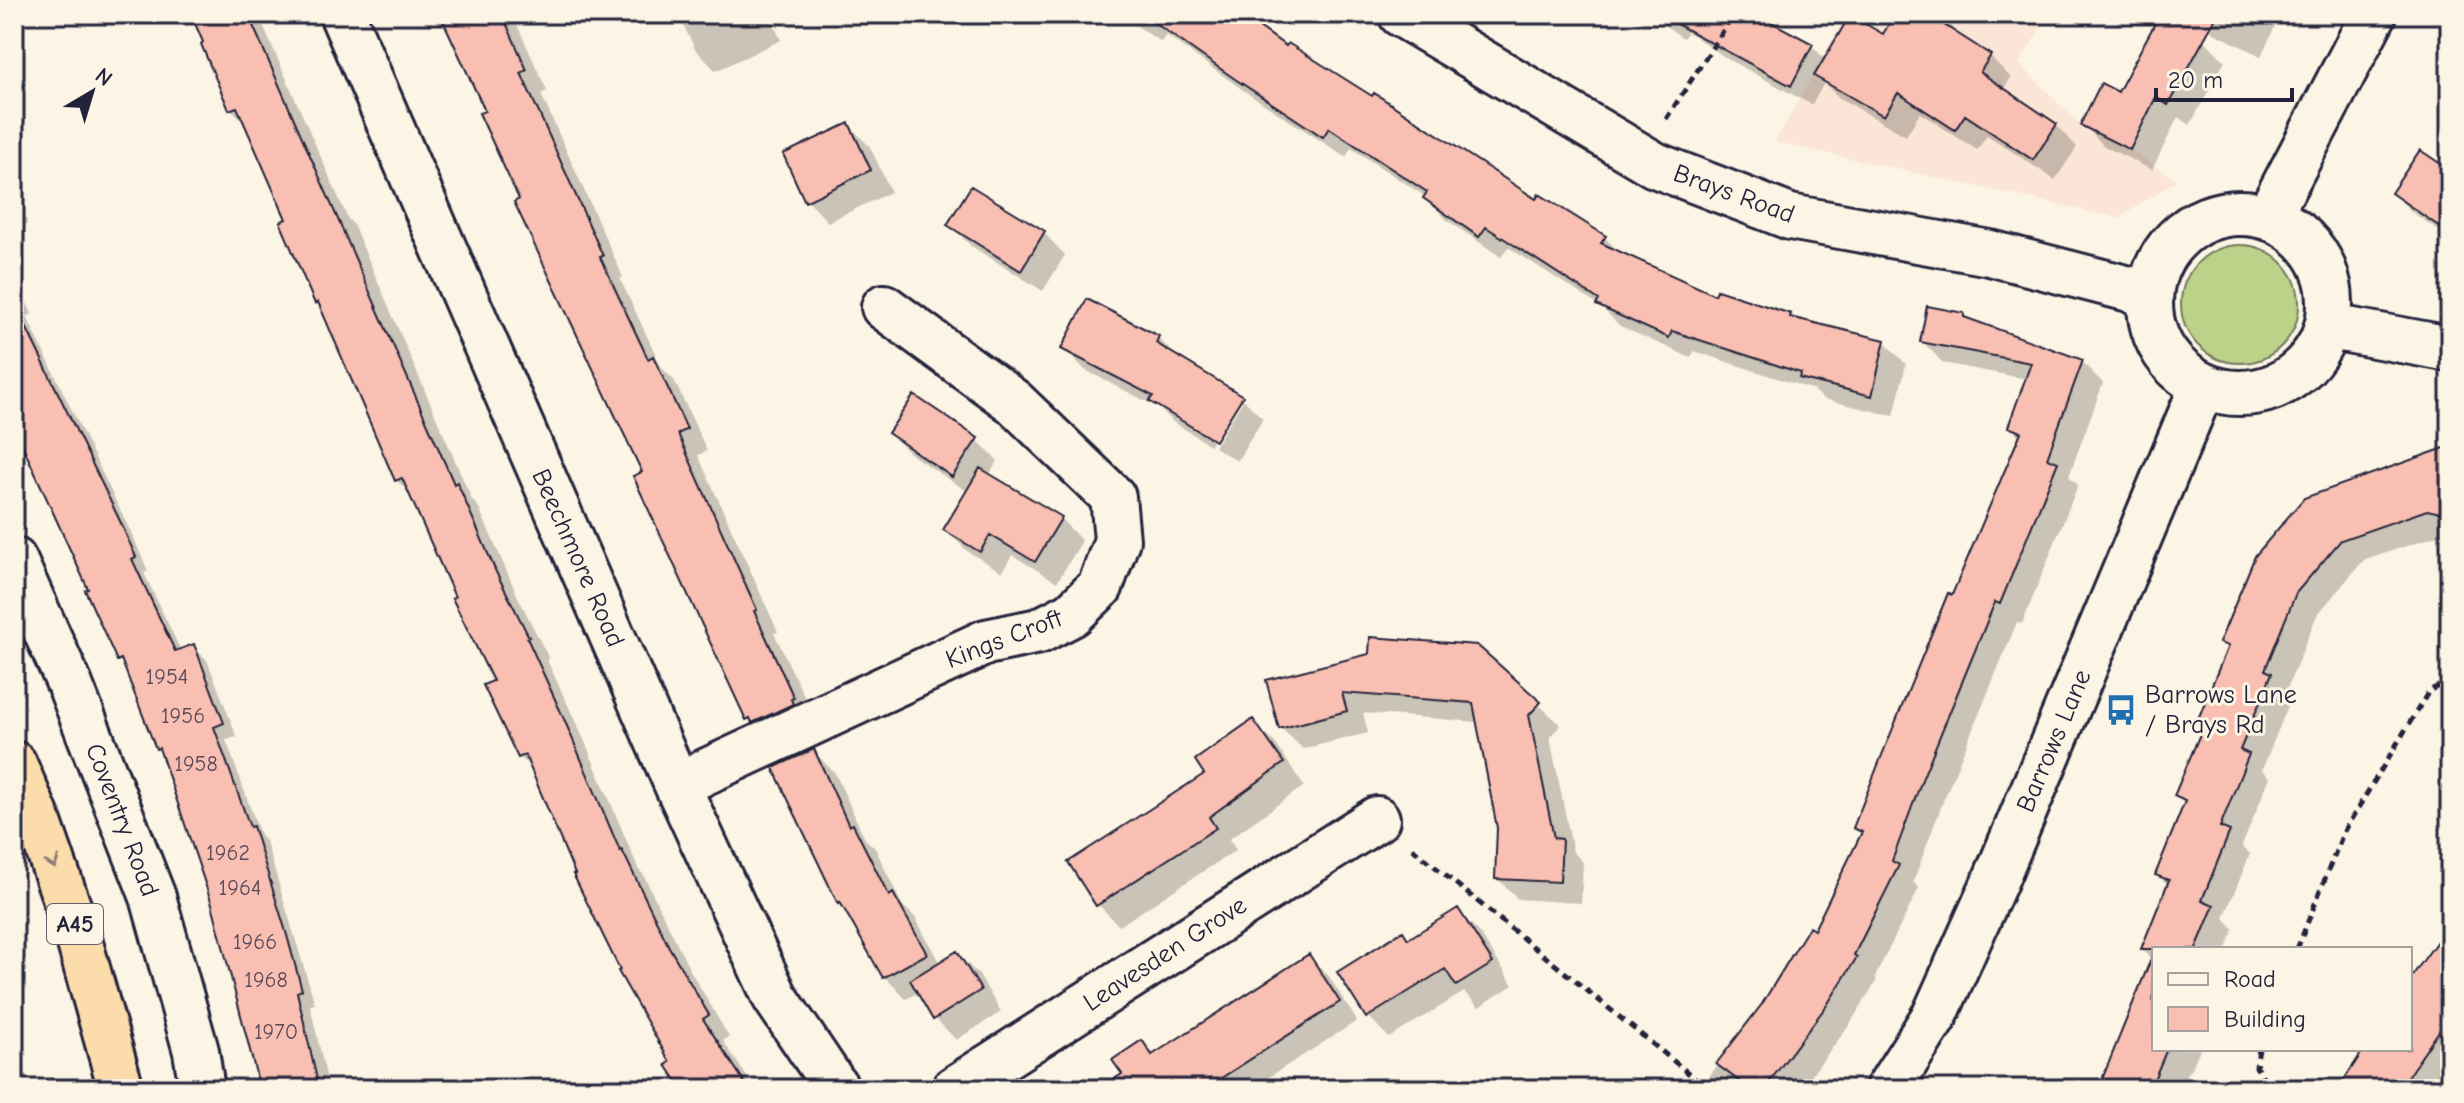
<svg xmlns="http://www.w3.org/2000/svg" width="2464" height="1103" font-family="'Comic Neue',sans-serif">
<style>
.built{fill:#fbe5d6}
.green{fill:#bcd288;stroke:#6f7a62;stroke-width:2}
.shadow{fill:#0003}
.building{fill:#f9bfb2;stroke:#22223b;stroke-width:2}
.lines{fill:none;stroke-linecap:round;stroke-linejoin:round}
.minor-casing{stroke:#22223b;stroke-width:50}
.highway-casing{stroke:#22223b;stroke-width:50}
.path{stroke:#22223b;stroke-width:5;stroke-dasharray:8 6;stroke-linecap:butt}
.minor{stroke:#fcf5e5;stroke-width:44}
.highway{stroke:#fddcac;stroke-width:44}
.oneway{stroke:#907f74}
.labels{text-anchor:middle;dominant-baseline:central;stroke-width:6;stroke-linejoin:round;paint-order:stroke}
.number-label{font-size:22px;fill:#584959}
.shield{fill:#fcf5e5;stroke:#63616e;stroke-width:2}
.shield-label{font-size:24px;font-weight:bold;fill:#22223b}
.street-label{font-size:26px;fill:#22223b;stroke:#fcf5e5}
.poi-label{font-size:26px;fill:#22223b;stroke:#fcf5e5;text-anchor:start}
</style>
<rect width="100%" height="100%" fill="#fcf5e5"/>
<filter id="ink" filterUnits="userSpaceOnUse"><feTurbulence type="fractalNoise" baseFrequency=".0125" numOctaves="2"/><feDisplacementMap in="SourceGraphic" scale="16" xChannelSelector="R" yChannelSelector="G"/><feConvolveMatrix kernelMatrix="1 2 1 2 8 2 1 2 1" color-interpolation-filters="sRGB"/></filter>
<g filter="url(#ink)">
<!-- built -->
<path class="built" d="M1847 14H2050L2019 63 2080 125 2130 150 2177 180 2119 218 1775 142Z"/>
<!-- green -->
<path class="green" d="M2181 304a59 59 0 1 1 118 0a59 59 0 1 1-118 0Z"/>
<!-- shadow -->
<path class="shadow" d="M192 14H258L348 219 353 224 472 500 478 506 517 595 549 659 547 660 585 742 639 870 643 874 690 970 729 1037 723 1041 755 1089H684L533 770 520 757 496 682 412 495 396 480 323 309 317 303 288 220 247 125 231 109Z
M442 14H509L515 20 547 91 541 94 623 277 620 279 662 368 674 380 707 451 698 455 778 632 774 633 815 719 770 740 748 719 644 473 522 200 488 112Z
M678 14H769L781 40 716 71 695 49Z
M1119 14H1238L1287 49 1536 202 1604 237 1622 255 1716 298 1790 316 1795 321 1884 342 1906 364 1894 416 1823 399 1814 390 1694 351 1691 358 1620 326 1601 307 1508 247 1501 257 1447 220 1426 197 1351 148 1346 157 1253 97 1166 35 1161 42Z
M1649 14H1751L1812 46 1826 60 1884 37 1897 14H1937L1963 38 1990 56 2011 78 2003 90 2056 125 2077 147 2055 180 1987 135 1977 150 1920 113 1906 136 1838 97 1824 83 1812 105 1728 59 1688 32 1683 38Z
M2194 14H2281L2261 56 2212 32Z
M2204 40 2225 61 2190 125 2178 117 2152 170 2104 146 2083 124 2118 94Z
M849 125 870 147 891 192 828 222 807 200Z
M2450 172V238L2412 212 2393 193Z
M950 225 1044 233 1065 255 1043 291 971 246Z
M14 276 32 314 27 317 135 541 148 571 144 573 181 651 193 646 207 660 237 737 226 740 261 837 266 842 315 1004 310 1005 329 1089H262L213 903 163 752 158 748 127 668 119 660 90 590 14 423Z
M1963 315 1969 321 2082 362 2103 383 2069 476 2078 485 2022 624 2017 622 1944 799 1913 882 1919 888 1875 977 1877 980 1848 1027 1801 1089H1700L1815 933 1862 835 1855 828 2021 438 2010 427 2027 379 1943 363 1922 341Z
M1158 338 1181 361 1242 398 1263 419 1237 461 1214 447 1243 401H1238L1210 445 1173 422 1159 408 1085 370 1064 348Z
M890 433 977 440 998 461 988 476 1061 519 1082 541 1057 582 1012 555 1002 572 967 551 946 530 968 492 912 455Z
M2450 460V531L2363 561 2317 615 2286 691 2292 696 2262 770 2270 777 2242 846 2250 854 2224 918 2234 929 2226 949H2154V1049H2200L2190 1072 2188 1071 2180 1089H2100L2152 959 2143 950 2169 886 2157 874 2186 805 2177 796 2206 724 2201 719 2229 650 2221 642 2256 557Z
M1476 647 1561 725 1550 738 1573 852 1583 862 1581 903 1518 899 1497 878 1499 828 1479 722 1363 713 1368 733 1303 749 1281 728 1268 682Z
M1253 722 1275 743 1304 786 1229 839 1236 850 1119 926 1098 904Z
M814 752 835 773 865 839 875 848 902 905 915 917 940 964 957 954 979 975 1001 1012 956 1040 935 1018 919 992 906 999 885 977 846 908 840 902Z
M1458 911 1479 932 1513 985 1479 1007 1464 992 1389 1038 1368 1016 1403 933 1410 940Z
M2450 927V1066L2434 1089H2341L2367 1049H2410V982Z
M1309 957 1328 975 1357 1021 1250 1089H1134L1142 1042 1155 1055Z
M14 1066 21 1089H14Z"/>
<!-- building -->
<path class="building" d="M191 14H248L454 484 457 482 496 572 529 637 527 638 564 719 620 851 622 850 669 947 709 1015 703 1019 749 1089H682L666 1065 670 1062 618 971 620 970 573 874H575L525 755 518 758 483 685 493 681 452 598 455 597 402 478 395 481 318 302 315 304 280 222 286 219 237 107 229 110 201 44 203 42Z
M440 14H502L527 70 521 73 603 256 600 257 648 359 653 356 687 429 678 434 757 610 754 611 794 698 791 699 793 704 752 723 750 718 746 720 633 476 642 472 514 202 519 199 479 113 485 111Z
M1142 14H1241L1286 46 1288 43 1372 96 1374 93 1536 199 1539 194 1606 236 1601 243 1715 295 1717 290 1791 314 1790 317 1885 340 1872 396 1799 378 1801 373 1672 331 1669 338 1596 305 1599 300 1486 227 1479 237 1423 198 1427 192 1329 128 1323 137 1235 79Z
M1658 14H1756L1813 44 1791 86Z
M1895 14H1927L1991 55 1980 72 2057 124 2033 160 1965 115 1955 130 1898 93 1884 116 1814 76 1850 15 1883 34Z
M2160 14H2218L2168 105 2156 97 2130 150 2080 125 2101 83 2118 92Z
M849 123 871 170 805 202 783 154Z
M2420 150 2450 170V234L2391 193Z
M971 186 1045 231 1021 271 947 225Z
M1087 299 1159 336 1156 343 1243 396 1215 441 1149 401 1153 396 1061 349Z
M14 302 120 521 136 557 132 559 175 651 194 644 224 723 214 727 250 827 253 826 286 932 302 990 297 992 318 1084 297 1089H260L212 904 159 748 156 749 121 659 117 661 85 590 88 589 14 427Z
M1927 306 1964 313V317L2083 360 2047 458 2058 462 2000 604 1995 602 1923 777 1892 861 1899 865 1854 955 1857 957 1827 1005 1764 1089H1750L1716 1064 1762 1004 1809 927 1814 930 1862 832 1853 828 1880 760 1948 593 1952 595 2021 432 2008 427 2031 363 1920 342Z
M914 395 978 438 952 477 888 433Z
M2450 446V515L2427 510 2341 540 2296 593 2265 670 2272 673 2240 750 2249 754 2220 827 2230 831 2202 900 2214 905 2196 949H2141L2169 880 2155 875 2185 801 2174 796 2205 722 2198 719 2228 646 2219 643 2255 556 2304 498Z
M980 468 1062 517 1035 562 990 535 980 552 943 530Z
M1370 637 1477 645 1541 702 1529 715 1554 838 1562 839 1560 882 1495 879 1497 828 1473 703 1342 693 1347 711 1279 729 1266 680 1369 654Z
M1253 719 1284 763 1209 817 1216 828 1096 906 1068 862 1204 774 1195 760Z
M814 749 849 826 853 824 889 896 893 893 927 954 883 978 840 902 838 904 773 768Z
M1458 908 1493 963 1456 986 1445 969 1366 1018 1337 972 1403 931 1408 939Z
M2450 923V1015L2399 1089H2338L2364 1049H2410V979Z
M957 951 981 990 933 1020 910 980Z
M1309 954 1340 1002 1204 1089H1098L1122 1074 1112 1060 1142 1040 1152 1055Z
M2153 954 2154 1049H2167L2150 1089H2098Z"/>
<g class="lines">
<defs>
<path id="minor" d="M342 14 677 785 775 997 837 1089
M1401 14 1655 165 1790 217 1990 253 2149 294
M2150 303a90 90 0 1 1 180 0a90 90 0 1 1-180 0Z
M2268 217 2374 14
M2326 329H2342L2450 349
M14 560 70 685 153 897 196 1051 202 1089
M677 785 986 642 1039 631 1072 614 1100 587 1117 540 1113 497 1014 402 884 307
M954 1089 1377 819
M1888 1089 1935 1015 1995 881 2203 385"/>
<path id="highway" d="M14 764 38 820 76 929 121 1089"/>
</defs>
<!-- minor casing -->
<use href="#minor" class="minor-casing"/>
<!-- highway casing -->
<use href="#highway" class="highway-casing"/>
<!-- path -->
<path class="path" d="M1666 119 1734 14
M1412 848 1708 1089
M2297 949 2344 831 2429 691 2450 680
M2259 1049 2256 1067 2272 1089"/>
<!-- minor -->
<use href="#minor" class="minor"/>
<!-- highway -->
<use href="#highway" class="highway"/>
</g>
<!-- one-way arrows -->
<defs><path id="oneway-chevron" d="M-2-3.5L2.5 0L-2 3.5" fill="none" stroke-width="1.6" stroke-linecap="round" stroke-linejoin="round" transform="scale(2)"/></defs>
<use class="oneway" href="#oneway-chevron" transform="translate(53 863) rotate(70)"/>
</g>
<!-- icons -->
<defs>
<symbol id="bus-bare" viewBox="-9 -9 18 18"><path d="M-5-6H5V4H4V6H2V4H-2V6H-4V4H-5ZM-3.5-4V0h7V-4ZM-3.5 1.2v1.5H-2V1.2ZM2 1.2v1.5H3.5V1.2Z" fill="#1f6fb2" stroke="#fcf5e5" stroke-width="2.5" paint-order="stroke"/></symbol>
</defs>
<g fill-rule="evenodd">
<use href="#bus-bare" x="2099" y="688" width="44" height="44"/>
</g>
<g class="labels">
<!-- number labels -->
<g class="number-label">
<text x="167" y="677">1954</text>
<text x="183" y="716">1956</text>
<text x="196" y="764">1958</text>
<text x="228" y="853">1962</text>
<text x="240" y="888">1964</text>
<text x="255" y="942">1966</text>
<text x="266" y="980">1968</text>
<text x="276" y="1032">1970</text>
</g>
<!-- shield labels -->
<rect class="shield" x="47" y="904" width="56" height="40" rx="6"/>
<g class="shield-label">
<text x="75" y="924">A45</text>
</g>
<!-- street labels -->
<g class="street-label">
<text transform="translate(1734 194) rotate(20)">Brays Road</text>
<text transform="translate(578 558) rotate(66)">Beechmore Road</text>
<text transform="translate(1004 639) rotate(-21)">Kings Croft</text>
<text transform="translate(2054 741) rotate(-67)">Barrows Lane</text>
<text transform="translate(122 820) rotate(69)">Coventry Road</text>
<text transform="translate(1165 954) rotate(-33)">Leavesden Grove</text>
</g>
<!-- poi labels -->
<g class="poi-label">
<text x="2145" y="695">Barrows Lane<tspan x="2145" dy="30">/ Brays Rd</tspan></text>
</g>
</g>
<!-- margin -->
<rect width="2464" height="1103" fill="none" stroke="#fcf5e5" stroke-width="48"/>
<rect x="24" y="24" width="2416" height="1055" fill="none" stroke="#22223b" stroke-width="3" filter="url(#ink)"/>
<!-- legend -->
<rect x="2152" y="947" width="260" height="104" fill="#fcf5e5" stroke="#a5a1a1" stroke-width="2"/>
<rect x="2168" y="973" width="40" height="12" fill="#fcf5e5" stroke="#a5a1a1" stroke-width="2"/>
<text x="2224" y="987" font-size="24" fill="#22223b">Road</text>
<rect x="2168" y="1007" width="40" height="24" fill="#f9bfb2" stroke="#a5a1a1" stroke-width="2"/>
<text x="2224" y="1027" font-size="24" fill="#22223b">Building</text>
<!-- north arrow -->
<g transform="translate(92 92) rotate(38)" stroke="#fcf5e5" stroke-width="6" paint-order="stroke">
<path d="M0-6L14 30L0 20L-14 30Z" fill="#22223b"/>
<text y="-12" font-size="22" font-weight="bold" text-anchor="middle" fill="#22223b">N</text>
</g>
<!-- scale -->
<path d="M2156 88v12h136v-12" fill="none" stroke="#22223b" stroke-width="4"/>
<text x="2168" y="88" font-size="24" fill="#22223b" stroke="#fcf5e5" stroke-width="6" paint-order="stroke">20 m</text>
</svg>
